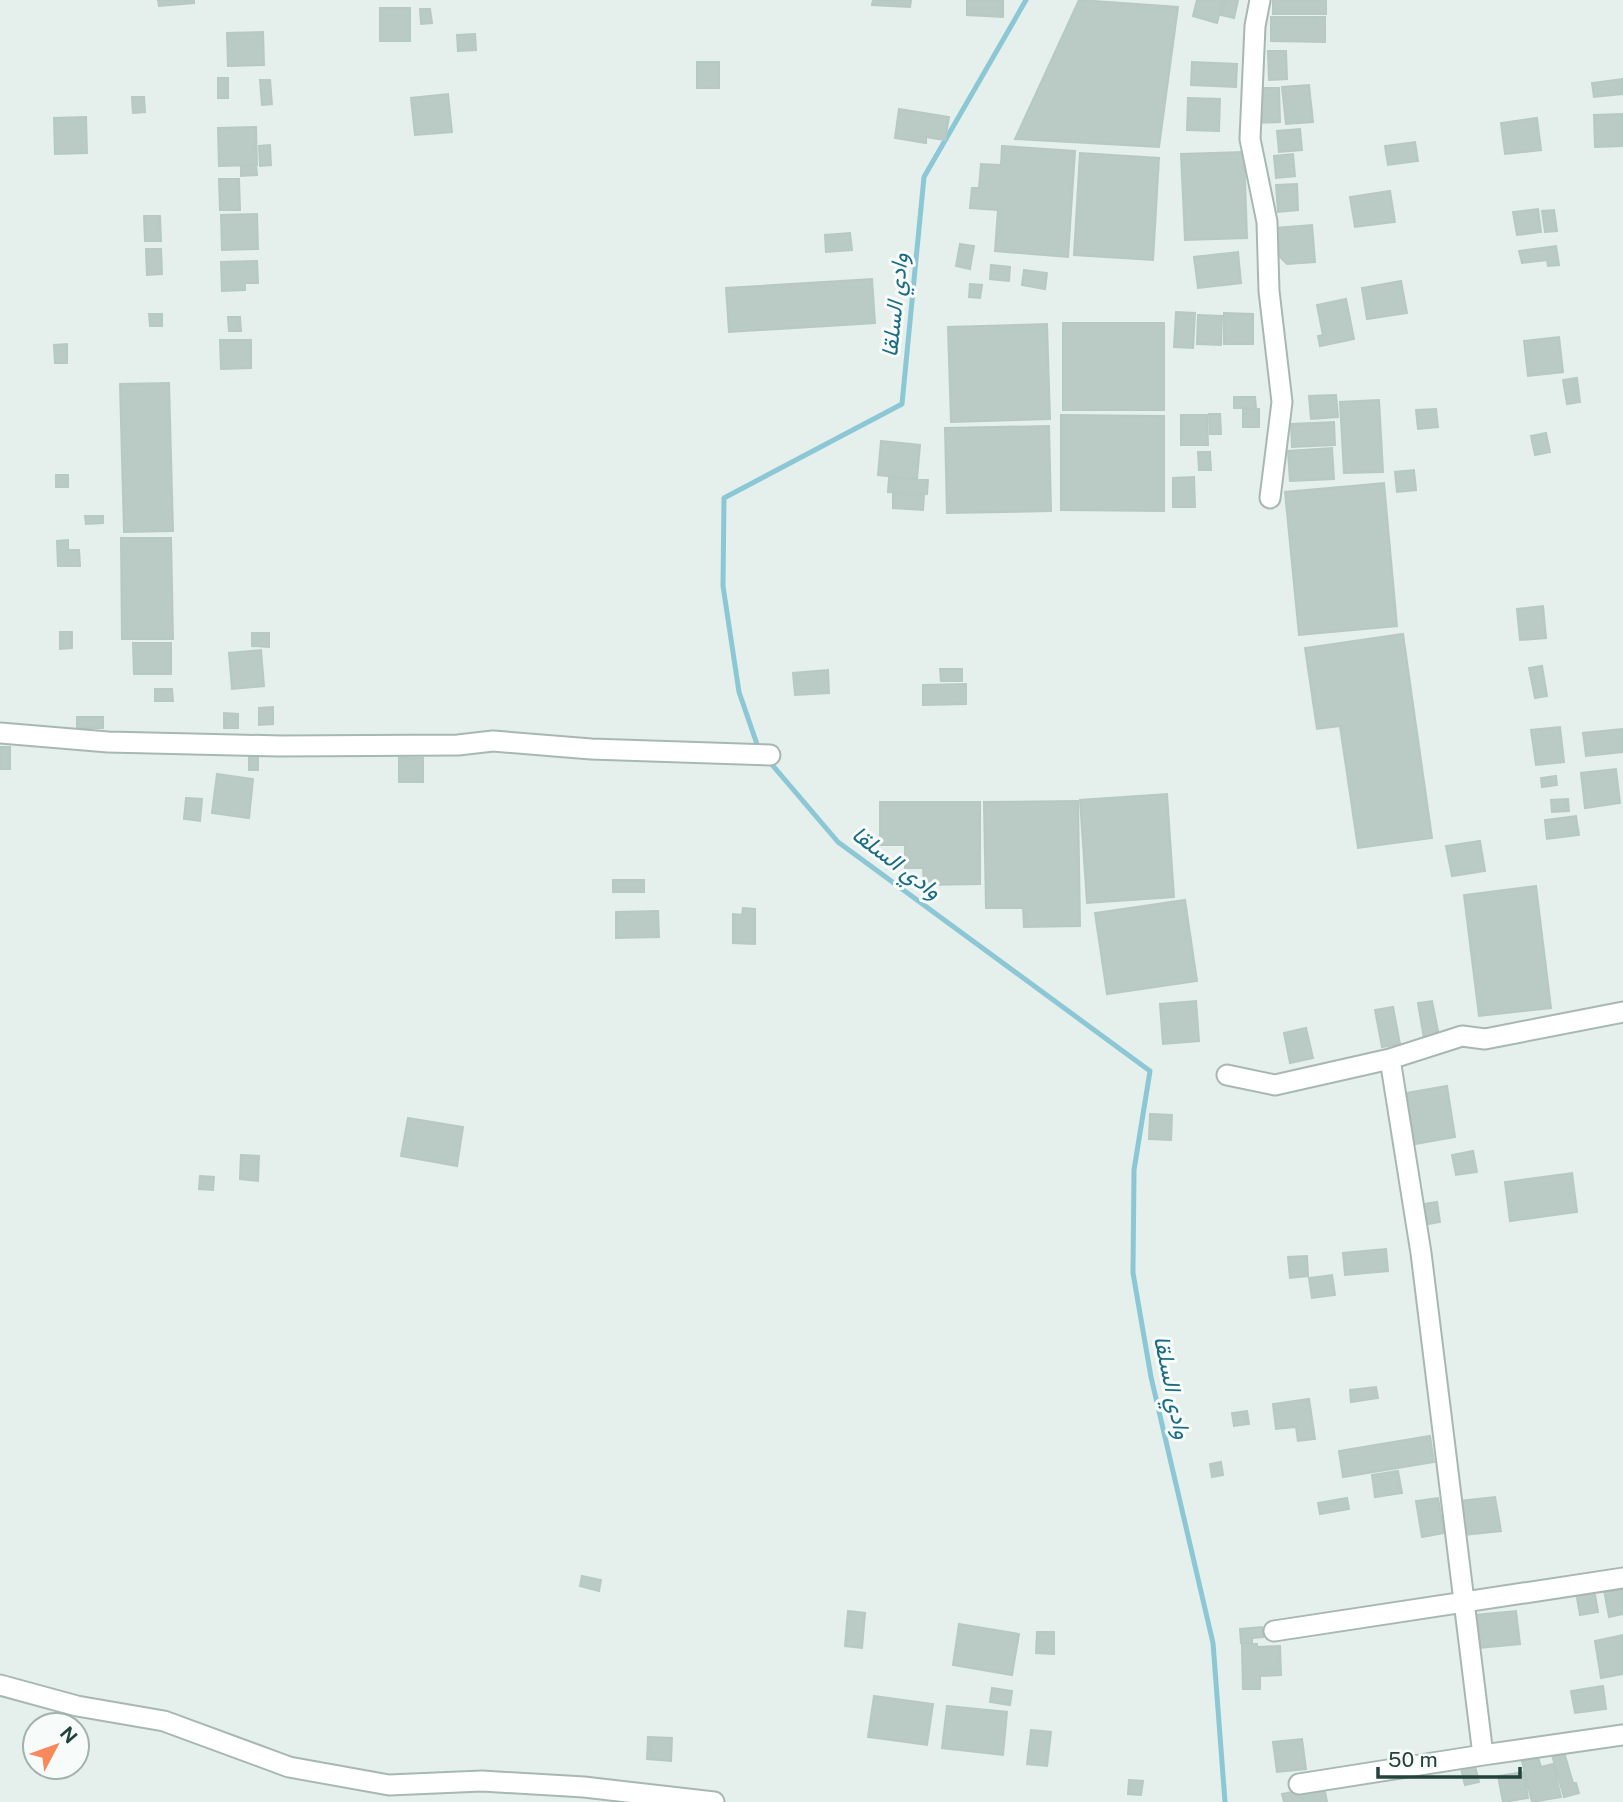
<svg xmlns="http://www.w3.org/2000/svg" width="1623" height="1802" font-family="'Public Sans',Vazirmatn,sans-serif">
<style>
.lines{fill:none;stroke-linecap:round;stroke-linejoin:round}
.stream{stroke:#8cc7d6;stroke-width:5}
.building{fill:#bacac4;stroke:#b7c9c3;stroke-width:2}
.minor-casing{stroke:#a7b8b3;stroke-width:23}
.minor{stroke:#fff;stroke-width:19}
.labels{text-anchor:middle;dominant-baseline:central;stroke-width:6;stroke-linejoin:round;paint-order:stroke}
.water-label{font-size:23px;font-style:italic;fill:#1a6c82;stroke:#f7fbf9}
</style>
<rect width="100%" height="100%" fill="#e5efeb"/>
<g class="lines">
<!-- stream -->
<path class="stream" d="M759 750 739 692 723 586 724 498 902 404 924 177 1026 0
M768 760 838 842 1150 1071 1134 1170 1133 1273 1151 1377 1213 1643 1225 1802"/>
</g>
<!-- building -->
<path class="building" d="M158 0H194V3L159 6Z
M873 0H911L910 7 872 5Z
M967 0H1003V17L967 15Z
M1079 0 1178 7 1159 147 1015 139Z
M1197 0H1223L1217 23 1193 16Z
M1225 0H1238L1234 18 1221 15Z
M1273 0H1326V14H1273Z
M380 8H410V41H380Z
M420 9H430L432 23 421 24Z
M1271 17H1325V42L1271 41Z
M263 32 264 65 228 66 227 33Z
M475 34 476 50 458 51 457 35Z
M1268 51H1286L1287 79 1269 80Z
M697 62H719V88H697Z
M1192 62 1237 64 1236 87 1191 85Z
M218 78H228V98H218Z
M1623 79V94L1594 97 1592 83Z
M260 80H270L272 104 262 105Z
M1309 85 1313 122 1286 124 1282 87Z
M1255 88H1279L1280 122 1256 123Z
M448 94 452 132 415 135 411 98Z
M132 97H144L145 112 133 113Z
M1188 98 1220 99 1219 131 1187 130Z
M899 109 949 117 945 140 926 137V143L895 138Z
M1623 114V146L1595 147 1594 115Z
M86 117 87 153 55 154 54 118Z
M1537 118 1541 150 1505 154 1501 123Z
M256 127 257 165 219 166 218 128Z
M1300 129 1302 150 1279 152 1277 131Z
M1415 142 1418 161 1388 165 1385 146Z
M270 145 271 165 260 166 259 146Z
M1002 146 1075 151 1068 257 995 251 998 210 970 208 972 188H979L981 164 1001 165Z
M1244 152 1247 238 1185 240 1181 154Z
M1080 153 1159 158 1153 260 1074 255Z
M1293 154 1295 176 1276 178 1274 156Z
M256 165 257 175 241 176V166Z
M219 179H239L240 210H220Z
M1297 184 1298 210 1278 212 1276 185Z
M1390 191 1395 222 1355 227 1350 197Z
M1538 209 1541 232 1517 235 1513 212Z
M1554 210 1557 231 1545 232 1542 211Z
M257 214 258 249 222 250 221 215Z
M144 216H160L161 241H145Z
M1312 225 1315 262 1287 264 1277 254 1275 228Z
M850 233 852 250 826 252 825 235Z
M960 244 974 246 970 269 956 266Z
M1556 246 1559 265 1548 266 1547 260 1522 263 1519 251Z
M146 249H161L162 274 147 275Z
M1238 252 1241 283 1198 288 1194 257Z
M257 261 258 283H245V290L222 291 221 262Z
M991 265 1010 267 1009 281 990 279Z
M1024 270 1047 273 1045 289 1022 285Z
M872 279 875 323 729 332 726 288Z
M1401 281 1407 313 1367 319 1362 288Z
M970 284 982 285 980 298 969 297Z
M1346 299 1354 339 1320 346 1318 336 1323 335 1317 305Z
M1176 312 1195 313 1193 348 1174 347Z
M1224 313 1253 314V344H1224Z
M149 314H162V326H150Z
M1198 315 1222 316 1221 345 1197 344Z
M228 317H240L241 331H229Z
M1063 323H1164V410H1063Z
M1047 324 1050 419 951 422 948 327Z
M1559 337 1563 372 1528 376 1524 341Z
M220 340H251V368L221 369Z
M67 344V363H55L54 345Z
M1577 378 1580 402 1567 404 1563 380Z
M169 383 173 531 124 532 120 384Z
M1336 395 1338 417 1311 419 1309 396Z
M1234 397H1255L1256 408H1234Z
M1379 400 1383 472 1344 473 1340 402Z
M1243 409H1259V427H1243Z
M1436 409 1438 427 1418 429 1416 410Z
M1209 414H1220L1221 434H1210Z
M1061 415 1164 416V511L1061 510Z
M1181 415H1207L1208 445H1181Z
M1334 422 1335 445 1292 447 1291 424Z
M1049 426 1051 511 947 513 945 428Z
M1546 433 1550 452 1535 455 1531 436Z
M881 441 920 445 917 479 878 475Z
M1332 448 1334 479 1290 481 1288 451Z
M1198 452H1210L1211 470H1199Z
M1414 470 1416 490 1397 492 1395 472Z
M56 475H68V487H56Z
M1194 477 1195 507H1173V478Z
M889 478 928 480 927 494 888 492Z
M1384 483 1397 626 1299 635 1285 492Z
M893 494 924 496 923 510 893 508Z
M85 516H103V523L86 524Z
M121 538H171L173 639H122Z
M68 540V550H79L80 566H58L57 541Z
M1543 606 1546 638 1520 640 1517 609Z
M60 632H72V648L60 649Z
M252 633H269V647L252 646Z
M1403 634 1432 838 1358 848 1340 726 1317 729 1305 648Z
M133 643H171V674H134Z
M261 650 264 686 232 689 229 653Z
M1542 666 1547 696 1535 698 1529 668Z
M940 669H962V681H941Z
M828 670 829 693 795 695 793 673Z
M966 684V704L923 705V685Z
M155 689H172L173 701H155Z
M273 707V724L259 725V708Z
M224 713 238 714V728H224Z
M77 717H103V728H77Z
M1560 727 1564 762 1536 765 1531 730Z
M1623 729V752L1586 756 1583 733Z
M0 747H10V769H0Z
M249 756H258V770H249Z
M399 758H423V782H399Z
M1616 769 1620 803 1585 808 1581 773Z
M217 774 253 779 249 818 212 813Z
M1556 776 1557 785 1542 787 1541 778Z
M1167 794 1174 897 1087 903 1080 800Z
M186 798 202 799 200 821 184 819Z
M1568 799 1569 811 1552 812 1551 800Z
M1078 801 1080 926 1024 927 1023 908H986L984 802Z
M880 802H980V884L924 885 923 868H905V845H880Z
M1576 816 1579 835 1547 839 1545 820Z
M1480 841 1485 871 1452 876 1446 846Z
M613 880H644V892H613Z
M1536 886 1551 1008 1479 1016 1464 895Z
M1185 900 1197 981 1107 994 1095 913Z
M743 908 755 909V944L733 943V914L742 915Z
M658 911 659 937 616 938V912Z
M1196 1001 1199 1041 1163 1044 1160 1004Z
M1432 1001 1439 1036 1424 1039 1418 1003Z
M1393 1007 1400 1044 1382 1047 1375 1010Z
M1306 1028 1313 1058 1290 1063 1284 1033Z
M1447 1086 1455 1137 1415 1144 1406 1093Z
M1150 1114 1172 1115 1171 1140 1149 1139Z
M408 1118 463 1127 457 1166 401 1156Z
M1473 1151 1477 1172 1456 1175 1452 1155Z
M241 1155 259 1156 258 1181 240 1179Z
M1572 1173 1577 1212 1510 1221 1505 1182Z
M200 1176 214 1177 213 1190 199 1189Z
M1437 1202 1440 1222 1422 1225 1418 1205Z
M1386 1249 1388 1271 1345 1275 1343 1253Z
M1307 1256 1308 1276 1290 1278 1288 1257Z
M1332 1275 1335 1295 1312 1298 1309 1278Z
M1376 1387 1378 1398 1351 1402 1350 1390Z
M1309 1399 1315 1439 1298 1441 1296 1427 1276 1429 1273 1404Z
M1247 1411 1249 1424 1234 1426 1232 1413Z
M1430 1436 1434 1462 1343 1477 1339 1451Z
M1221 1462 1223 1475 1212 1477 1210 1464Z
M1398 1471 1402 1493 1375 1497 1372 1475Z
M1495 1497 1501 1531 1464 1535 1460 1501Z
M1347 1498 1349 1509 1320 1514 1318 1503Z
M1438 1498 1444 1533 1422 1537 1416 1501Z
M582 1576 601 1580 599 1591 580 1586Z
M1623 1587V1614L1609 1617 1604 1590Z
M1594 1589 1598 1612 1580 1615 1576 1592Z
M848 1611 865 1613 862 1648 845 1646Z
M1516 1611 1520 1644 1479 1648 1475 1615Z
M959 1624 1019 1634 1012 1675 953 1665Z
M1262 1627 1263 1637 1252 1638V1643H1241L1240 1629Z
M1037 1632H1054V1654L1036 1653Z
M1623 1635V1674L1601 1678 1595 1641Z
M1242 1644H1257V1647L1280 1646 1281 1675 1260 1676V1689H1243Z
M1603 1686 1606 1709 1575 1713 1571 1691Z
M992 1688 1012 1691 1010 1705 990 1702Z
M874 1696 933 1704 927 1745 868 1737Z
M947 1706 1007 1712 1003 1755 942 1748Z
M1031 1730 1051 1732 1047 1766 1027 1764Z
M648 1737 672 1738 671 1761 647 1759Z
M1302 1739 1306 1769 1277 1772 1273 1742Z
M1564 1752 1573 1783H1576L1579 1793 1564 1797 1552 1755Z
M1538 1757 1541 1767 1553 1764 1561 1797 1532 1802 1522 1761Z
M1475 1766 1479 1782 1465 1785 1461 1769Z
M1524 1772 1528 1798 1503 1802 1498 1776Z
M1129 1780 1143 1781 1141 1795 1128 1794Z
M1324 1786 1327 1802H1284L1282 1794Z"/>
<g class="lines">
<defs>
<path id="minor" d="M1260 0 1255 26 1250 139 1267 222 1269 291 1282 402 1270 498
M0 733 108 742 281 746 458 745 493 741 591 749 770 755
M1390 1059 1421 1253 1483 1755
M1227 1075 1275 1085 1390 1059 1462 1036 1485 1039 1623 1012
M1274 1631 1623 1578
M0 1685 77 1706 164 1721 289 1767 389 1785 482 1781 584 1787 714 1802
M1299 1784 1483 1755 1623 1735"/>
</defs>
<!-- minor casing -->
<use href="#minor" class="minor-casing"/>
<!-- minor -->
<use href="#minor" class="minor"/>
</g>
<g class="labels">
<!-- water labels -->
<g class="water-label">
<text transform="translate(894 305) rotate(-84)">وادي السلقا</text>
<text transform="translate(897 862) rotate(37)">وادي السلقا</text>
<text transform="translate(1173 1387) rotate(78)">وادي السلقا</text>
</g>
</g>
<!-- north arrow -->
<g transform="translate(56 1746) rotate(49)"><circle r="33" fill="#f7fbf9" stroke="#a2b1ad" stroke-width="2"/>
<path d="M0-5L12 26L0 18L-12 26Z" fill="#f8895b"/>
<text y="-10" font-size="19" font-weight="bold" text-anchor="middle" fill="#23423b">N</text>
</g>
<!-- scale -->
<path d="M1378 1767v10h142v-10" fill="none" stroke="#23423b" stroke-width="3.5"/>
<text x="1388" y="1767" font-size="21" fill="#23423b" stroke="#f7fbf9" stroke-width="5" paint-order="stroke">50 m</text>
</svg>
